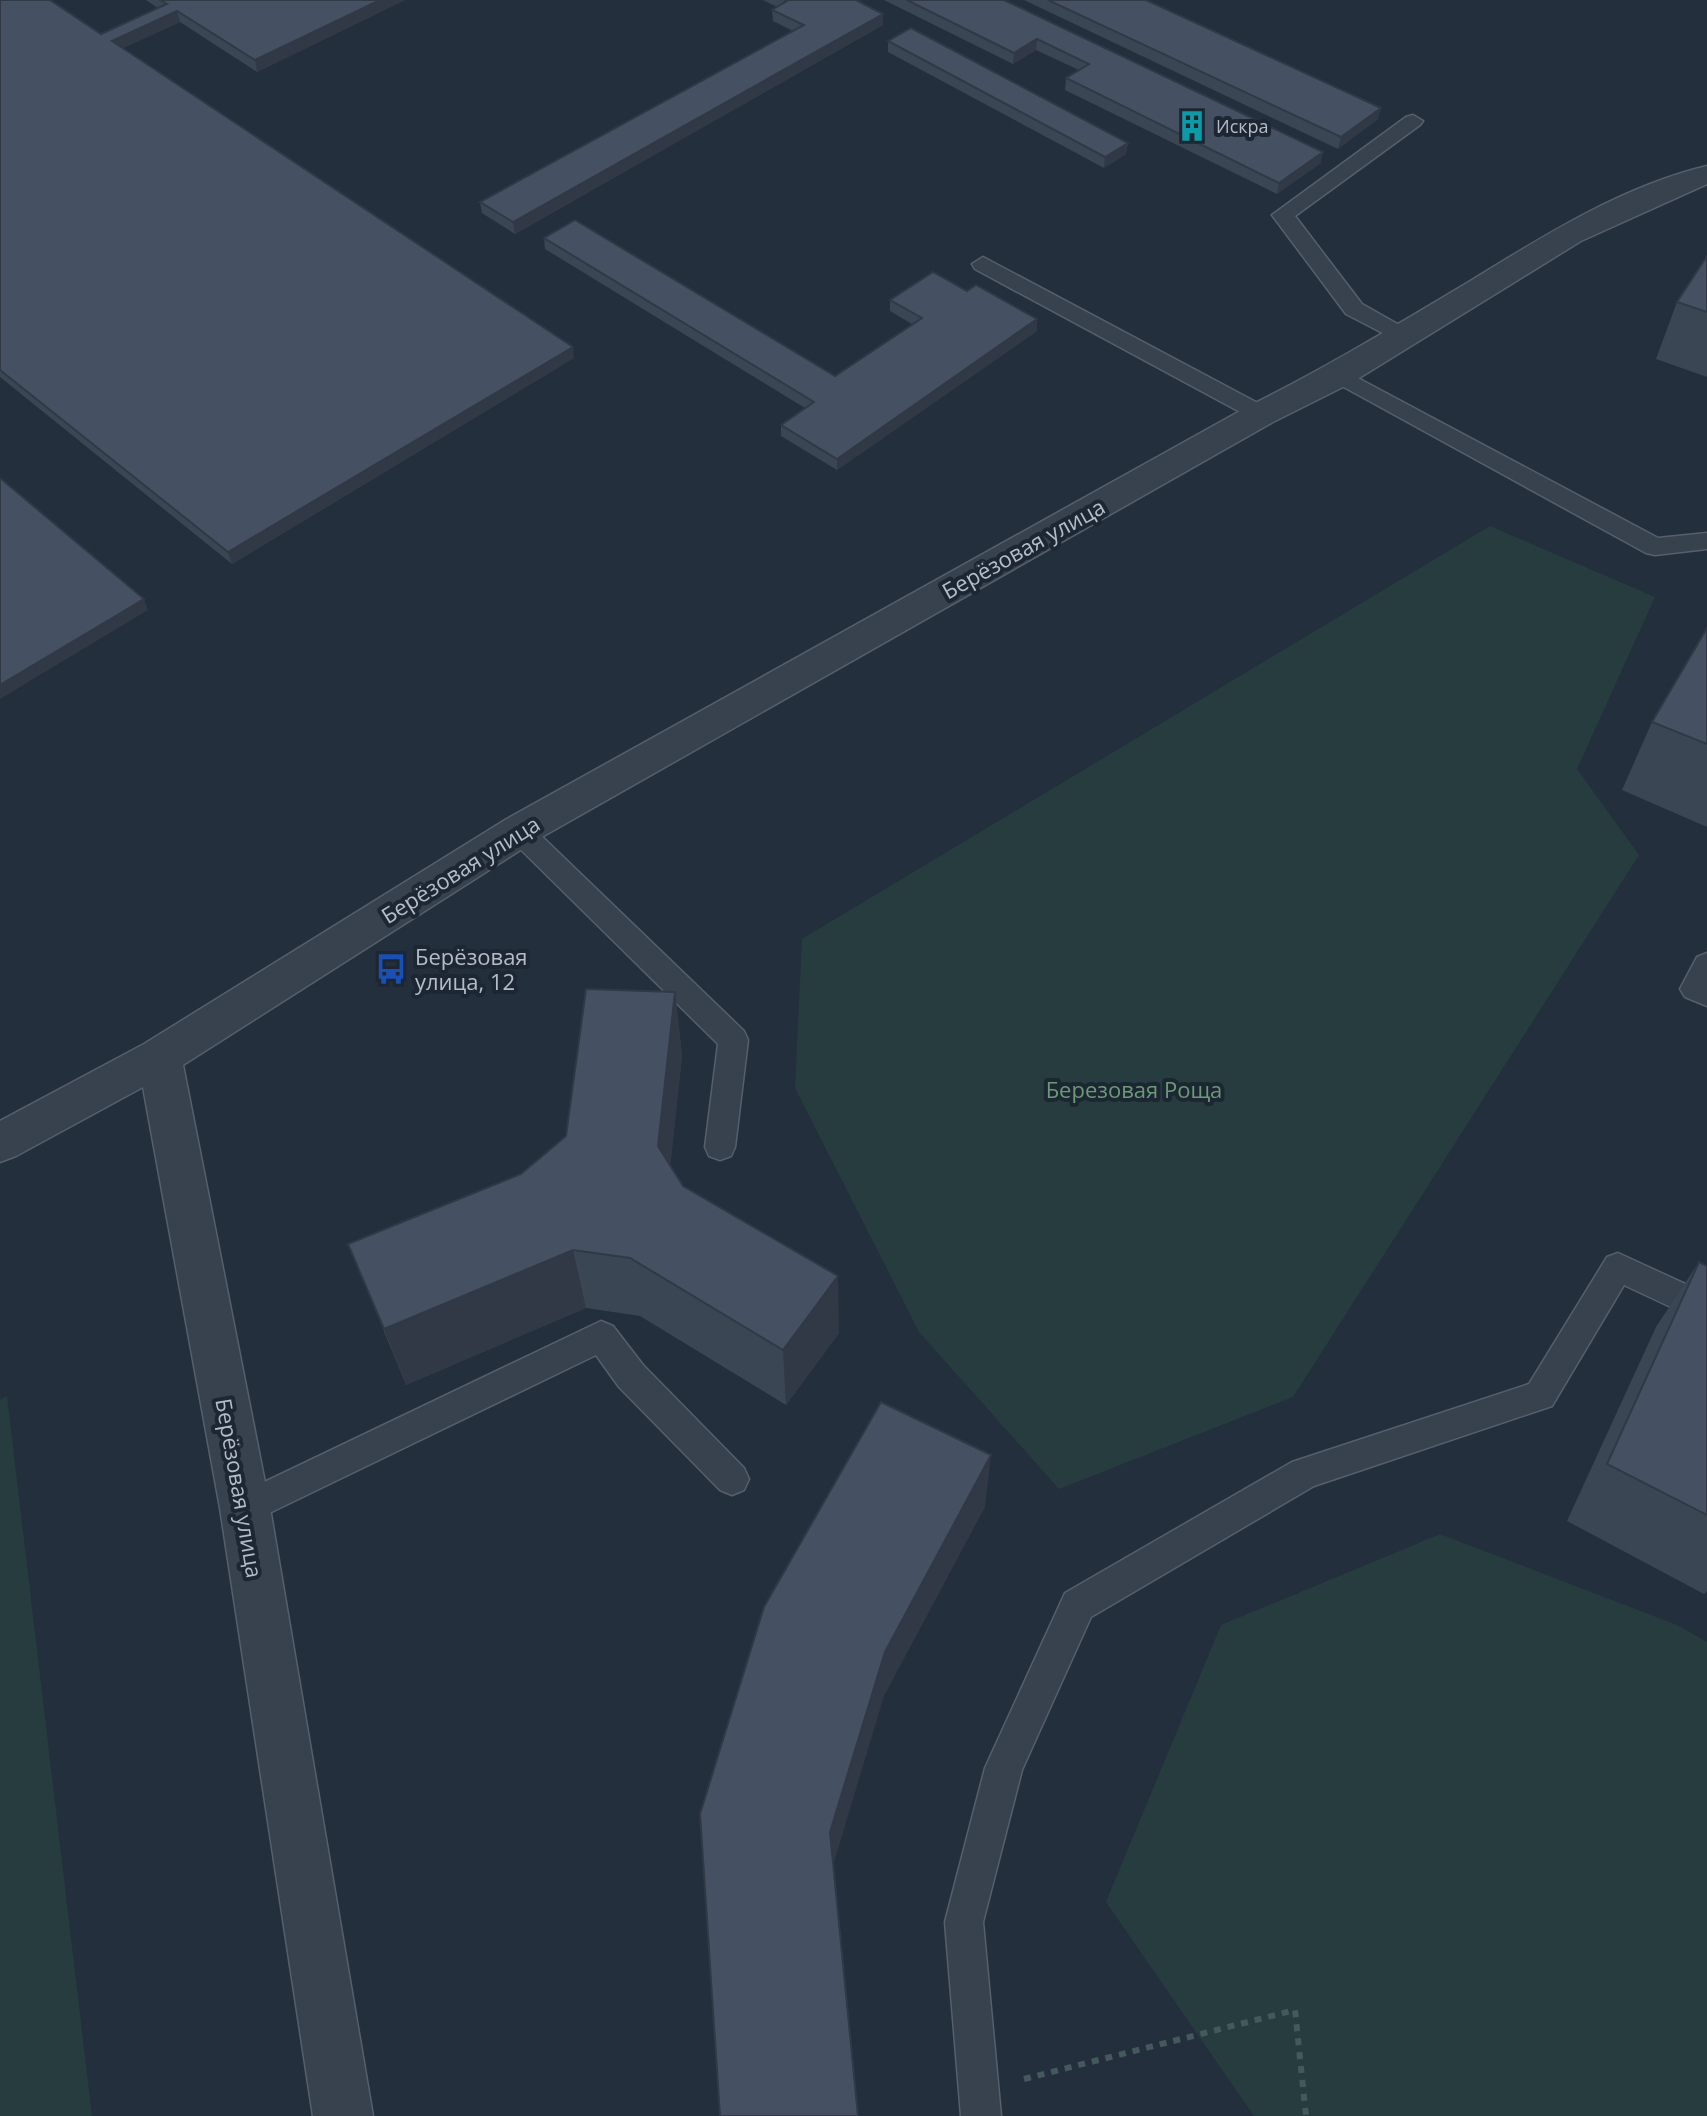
<svg xmlns="http://www.w3.org/2000/svg" width="1707" height="2116" font-family="'Open Sans',sans-serif">
<style>
.green{fill:#263c3f}
.lines{fill:none;stroke-linecap:round;stroke-linejoin:round}
.lane-casing{stroke:#565f6c;stroke-width:3}
.street-casing{stroke:#565f6c;stroke-width:3}
.path{stroke:#44595c;stroke-width:6;stroke-dasharray:7 7;stroke-linecap:butt}
.lane{fill:#38414e;fill-rule:evenodd}
.street{fill:#38414e;fill-rule:evenodd}
.wall{fill:#3b4654}
.shaded-wall{fill:#303945}
.building{fill:#455162;stroke:#303945;stroke-width:2}
.labels{text-anchor:middle;dominant-baseline:central;stroke-width:8;stroke-linejoin:round;paint-order:stroke}
.far-poi-label{font-size:18px;fill:#b4bcc9;stroke:#1d2633;text-anchor:start}
.street-label{font-size:22px;fill:#b4bcc9;stroke:#1d2633}
.poi-label{font-size:22px;fill:#b4bcc9;stroke:#1d2633;text-anchor:start}
.park-label{font-size:22px;fill:#6b9a76;stroke:#1d2633}
</style>
<rect width="100%" height="100%" fill="#242f3e"/>
<!-- green -->
<path class="green" d="M1490 526 1655 597 1577 769 1639 855 1293 1397 1059 1489 919 1332 795 1088 802 939Z
M7 1396 92 2116H0V1400Z
M1440 1534 1677 1625 1707 1642V2116H1254L1106 1902 1221 1625Z"/>
<g class="lines">
<defs>
<path id="lane" d="M1413 115 1423 121 1420 125 1295 216 1362 304 1408 330 1411 335 1408 340 1400 342 1346 314 1272 215 1406 117Z
M983 257 1269 409 1273 414 1269 419H1253L975 269 972 264Z
M1339 368 1658 538 1707 533V549L1655 555 1646 553 1331 380 1327 375 1331 370Z
M519 820 529 824 744 1031 748 1040 735 1147 731 1156 720 1160 709 1156 705 1147 718 1044 509 838 505 831 509 824Z
M1707 953V1006L1685 997 1680 989 1697 957Z
M1618 1253 1707 1294V1324L1624 1285 1552 1406 1314 1486 1091 1617 1022 1770 983 1922 1001 2116H961L945 1922 985 1768 1065 1593 1292 1462 1529 1384 1607 1257Z
M601 1321 613 1326 643 1365 744 1468 749 1479 744 1490 732 1495 720 1490 619 1387 596 1355 257 1519 245 1524 233 1519 228 1508 233 1497Z"/>
<path id="street" d="M1707 166V184L1581 241 1351 383 1273 422 533 842 183 1065 270 1508 373 2116H313L220 1508 143 1087 16 1156 0 1162V1121L144 1044 505 820 1249 406C1326 368 1398 324 1472 280 1545 235 1623 186 1707 166Z"/>
</defs>
<!-- lane casing -->
<use href="#lane" class="lane-casing"/>
<!-- street casing -->
<use href="#street" class="street-casing"/>
<!-- path -->
<path class="path" d="M1024 2079 1295 2010 1306 2116"/>
<!-- lane -->
<use href="#lane" class="lane"/>
<!-- street -->
<use href="#street" class="street"/>
</g>
<!-- wall -->
<path class="wall" d="M0 0 101 34 158 8 146 0H405L257 72 180 22 123 48 574 358 232 564 0 377Z
M763 0H856L883 14V25L515 234 482 213 480 202 793 31 773 21 772 10 777 7Z
M884 0H1004L1321 163 1277 194 1065 90 1066 78 1079 70 1036 50 1013 64Z
M1024 0H1146L1378 119 1338 149Z
M888 41 1128 143 1126 154 1104 168 888 52Z
M544 238 835 376 912 324 890 311V300L1037 331 837 470 781 436V425L805 408 545 249Z
M1707 256V377L1656 359 1677 302Z
M1707 628V827L1622 790 1652 722Z
M675 992 682 1056 670 1166 683 1186 839 1333 786 1405 640 1316 586 1308 406 1385 348 1244 521 1174 566 1136Z
M1699 1262 1707 1266V1591L1704 1594 1567 1521 1656 1327Z"/>
<!-- shaded-wall -->
<path class="shaded-wall" d="M380 0H405L257 72 255 60Z
M177 11 180 22 115 52 112 41Z
M883 14V25L515 234 513 222Z
M1037 39 1036 50 1013 64 1014 53Z
M1381 108 1378 119 1338 149 1341 137Z
M1128 143 1126 154 1104 168 1105 157Z
M1323 152 1321 163 1277 194 1279 183Z
M1037 319V331L837 470V459Z
M573 347 574 358 232 564 228 552Z
M144 599 148 610 0 699V685Z
M675 992 682 1056 666 1206 658 1146Z
M573 1250 586 1308 406 1385 384 1329Z
M838 1276 839 1333 786 1405 783 1350Z
M991 1455 985 1507 884 1696 832 1869 830 1832 885 1652Z"/>
<!-- building -->
<path class="building" d="M0 0H50L101 34 167 4 160 0H380L255 60 177 11 112 41 573 347 228 552 0 370Z
M784 0H856L883 14 513 222 480 202 804 25 772 10 787 1Z
M907 0H1004L1323 152 1279 183 1066 78 1089 64 1037 39 1014 53Z
M1048 0H1146L1381 108 1341 137Z
M911 28 1128 143 1105 157 888 41Z
M575 220 835 376 922 318 890 300 933 272 967 291 976 285 1037 319 837 459 781 425 814 402 544 238Z
M1707 256V312L1677 302Z
M0 478 144 599 0 685Z
M1707 628V744L1652 722Z
M586 989 675 992 658 1146 683 1186 838 1276 783 1350 630 1258 573 1250 384 1329 348 1244 521 1174 566 1136Z
M1699 1262 1707 1266V1515L1607 1464Z
M881 1402 991 1455 885 1652 830 1832 858 2116H720L700 1814 764 1607Z"/>
<!-- icons -->
<defs>
<symbol id="building-bare" viewBox="-9 -9 18 18"><path d="M-4-6H4V6H1V3H-1V6H-4ZM-2.5-4.3h1.7v1.8h-1.7ZM.8-4.3h1.7v1.8H.8ZM-2.5-1h1.7V.8h-1.7ZM.8-1h1.7V.8H.8Z" fill="#0f9aa8" stroke="#1d2633" stroke-width="2.5" paint-order="stroke"/></symbol>
<symbol id="bus-bare" viewBox="-9 -9 18 18"><path d="M-5-6H5V4H4V6H2V4H-2V6H-4V4H-5ZM-3.5-4V0h7V-4ZM-3.5 1.2v1.5H-2V1.2ZM2 1.2v1.5H3.5V1.2Z" fill="#1a4fb4" stroke="#1d2633" stroke-width="2.5" paint-order="stroke"/></symbol>
</defs>
<g fill-rule="evenodd">
<use href="#building-bare" x="1170" y="104" width="44" height="44"/>
<use href="#bus-bare" x="369" y="947" width="44" height="44"/>
</g>
<g class="labels">
<!-- far-poi labels -->
<g class="far-poi-label">
<text x="1216" y="126">Искра</text>
</g>
<!-- street labels -->
<g class="street-label">
<text transform="translate(1023 548) rotate(-29)">Берёзовая улица</text>
<text transform="translate(460 869) rotate(-32)">Берёзовая улица</text>
<text transform="translate(240 1488) rotate(80)">Берёзовая улица</text>
</g>
<!-- poi labels -->
<g class="poi-label">
<text x="415" y="956">Берёзовая<tspan x="415" dy="25">улица, 12</tspan></text>
</g>
<!-- park labels -->
<g class="park-label">
<text x="1134" y="1089">Березовая Роща</text>
</g>
</g>
</svg>
